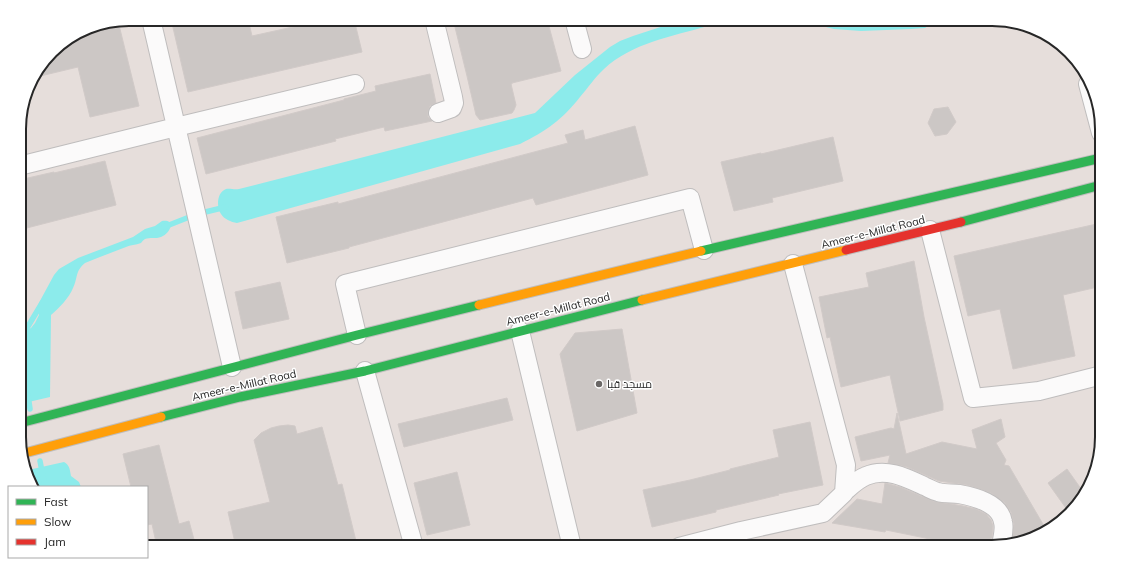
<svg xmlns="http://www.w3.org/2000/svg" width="1121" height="566" font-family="Mulish,Cairo,sans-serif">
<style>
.water{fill:#8cebeb}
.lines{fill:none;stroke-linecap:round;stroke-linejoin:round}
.stream{stroke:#8cebeb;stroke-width:5.5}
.building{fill:#ccc7c5;stroke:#d1cac8}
.street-casing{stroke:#bfbdbd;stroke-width:20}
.fast-casing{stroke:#bfbdbd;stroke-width:11}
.slow-casing{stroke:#bfbdbd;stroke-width:11}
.jam-casing{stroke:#bfbdbd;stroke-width:11}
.street{stroke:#fbfafa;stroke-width:18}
.fast{stroke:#30b455;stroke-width:9}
.slow{stroke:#ff9f0a;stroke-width:9}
.jam{stroke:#e5322d;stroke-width:9}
.poi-dot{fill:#6a6766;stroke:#fff;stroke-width:1.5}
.labels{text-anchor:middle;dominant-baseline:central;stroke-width:3;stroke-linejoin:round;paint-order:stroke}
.street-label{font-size:11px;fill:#272727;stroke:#fff}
.poi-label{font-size:11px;fill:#272727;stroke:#fff;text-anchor:start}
.rim{fill:none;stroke:#272727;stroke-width:2}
</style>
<rect width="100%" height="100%" fill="#e6dedb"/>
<!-- water -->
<path class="water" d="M685 19H717L713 24 708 26C673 36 632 43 604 69 595 77 588 88 580 97 562 120 546 131 520 144L237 223C231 222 224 219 221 214 216 207 217 192 226 189 230 188 234 190 239 189L535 113 575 75 610 47 620 41 633 36Z
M794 19H938L930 23 928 26 925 28 911 29 861 31 834 29Z
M162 221C177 219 170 234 161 237 156 239 150 237 145 239 143 240 142 242 141 243 136 245 130 245 126 247 112 252 98 258 85 263 75 271 78 278 73 288 69 298 59 308 51 315L50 397 20 404V330H26L31 328 35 323 39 315 38 305 41 299 54 275 59 269 78 258 133 237 145 229 155 226Z
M64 462C70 465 70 471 71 476L79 482 81 487H35L28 470Z"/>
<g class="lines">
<!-- stream -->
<path class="stream" d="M164 227 197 214 226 207
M27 337V328L42 303
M28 395 30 409
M40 461 45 487"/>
</g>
<!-- building -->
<path class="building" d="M171 19H248L252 36 329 19H354L362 52 188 92Z
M453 19H547L561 71 512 83V84H511L516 105 514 110 512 113 480 120 476 115 467 76Z
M118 21 139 106 90 117 78 67 32 78 56 46 87 27Z
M430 74 436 103 430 106 428 111V117L432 121 385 131 384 127 335 139 336 141 206 174 197 138 344 100V99L376 91 375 86Z
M948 107 956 122 947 134 935 136 928 123 934 109Z
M635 126 648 175 536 205 533 198 349 247V248L287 263 276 217 338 202V204L568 143 565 135 583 130 585 140Z
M833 137 843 181 772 198 773 202 734 211 721 162 761 153V154Z
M105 161 116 205 19 230V180L54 172V173Z
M1101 223 1102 286 1063 295 1075 356 1013 369 1000 309 968 316 954 256Z
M914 261 924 317 943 404V410L900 421 890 375 841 387 830 337 827 338 819 297 869 287 866 273Z
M280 282 289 319 243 329 235 292Z
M622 329 637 413 577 431 560 354 575 333Z
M507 398 513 420 404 447 398 424Z
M897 413 906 454 942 442 977 449 972 430 1001 419 1005 437 996 443 1006 460 1004 465 1009 466 1047 531 1012 542 1014 524 1011 512 1004 502 991 493 967 485 939 481 907 467 888 463 890 455 861 461 855 437 891 428 894 429Z
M810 422 823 485 778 494 779 495 716 510V512L652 527 643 490 690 480 730 470V469L779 457 773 430Z
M288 425 295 426 297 434 322 427 338 485 342 484 356 541 333 547H236L228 512 270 502 254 440 261 433 271 428 279 426Z
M159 445 179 524 189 521 196 547H157L152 524 147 525V487H131L123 454Z
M1067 469 1084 493 1068 511 1048 483Z
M457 472 470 525 427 535 414 483Z
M885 483 900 487 933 501 963 506 976 509 986 514 991 520 993 526 991 547H939L940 541 886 530 885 532 832 523 857 499 882 504Z"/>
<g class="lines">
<defs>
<path id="street" d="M151 19 232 367
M434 19 453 97 454 103 452 108 438 113
M574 19 582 49
M1088 84 1101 133
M19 166 176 127 355 84
M930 230 973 398 1039 391 1102 375
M520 331 572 547
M357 335 345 284 690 198 704 250
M365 371 414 547
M844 492C851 486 858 479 866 476 886 467 907 478 924 486 929 488 933 491 938 492 945 494 953 493 959 494 975 497 1000 503 1003 522 1005 529 1002 539 1001 546
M679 547 741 531 823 513 844 493 846 465 793 264"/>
<path id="fast" d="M961 222 1101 185
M701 251 1101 158
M161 417 240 397 365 371 642 300
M20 423 357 335 479 305"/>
<path id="slow" d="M642 300 846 250
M479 305 701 251
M21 454 161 417"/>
<path id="jam" d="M846 250 961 222"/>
</defs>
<!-- street casing -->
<use href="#street" class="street-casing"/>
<!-- fast casing -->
<use href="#fast" class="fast-casing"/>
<!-- slow casing -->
<use href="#slow" class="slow-casing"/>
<!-- jam casing -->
<use href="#jam" class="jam-casing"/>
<!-- street -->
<use href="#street" class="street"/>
<!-- fast -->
<use href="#fast" class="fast"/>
<!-- slow -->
<use href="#slow" class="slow"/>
<!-- jam -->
<use href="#jam" class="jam"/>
</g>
<!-- markers -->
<circle class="poi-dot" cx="599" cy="384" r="4"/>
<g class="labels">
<!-- street labels -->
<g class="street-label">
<text transform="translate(873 232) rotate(-14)">Ameer-e-Millat Road</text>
<text transform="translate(558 309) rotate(-14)">Ameer-e-Millat Road</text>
<text transform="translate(244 385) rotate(-13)">Ameer-e-Millat Road</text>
</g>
<!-- poi labels -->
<g class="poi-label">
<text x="607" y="384">مسجد قبا</text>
</g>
</g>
<!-- crop -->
<path d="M0 0H1121V566H0ZM129 26H992A103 103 0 0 1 1095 129V437A103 103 0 0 1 992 540H129A103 103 0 0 1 26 437V129A103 103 0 0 1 129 26Z" fill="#fff" fill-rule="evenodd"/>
<path class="rim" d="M129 26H992A103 103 0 0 1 1095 129V437A103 103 0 0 1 992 540H129A103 103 0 0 1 26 437V129A103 103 0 0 1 129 26Z"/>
<!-- legend -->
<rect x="8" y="486" width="140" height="72" fill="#ffffff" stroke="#a9a9a9"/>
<rect x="16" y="499" width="20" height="6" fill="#30b455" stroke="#a9a9a9"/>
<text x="44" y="506" font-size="12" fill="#272727">Fast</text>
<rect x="16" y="519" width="20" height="6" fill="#ff9f0a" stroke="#a9a9a9"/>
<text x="44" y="526" font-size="12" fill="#272727">Slow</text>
<rect x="16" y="539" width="20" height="6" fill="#e5322d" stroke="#a9a9a9"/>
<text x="44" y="546" font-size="12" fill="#272727">Jam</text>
</svg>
